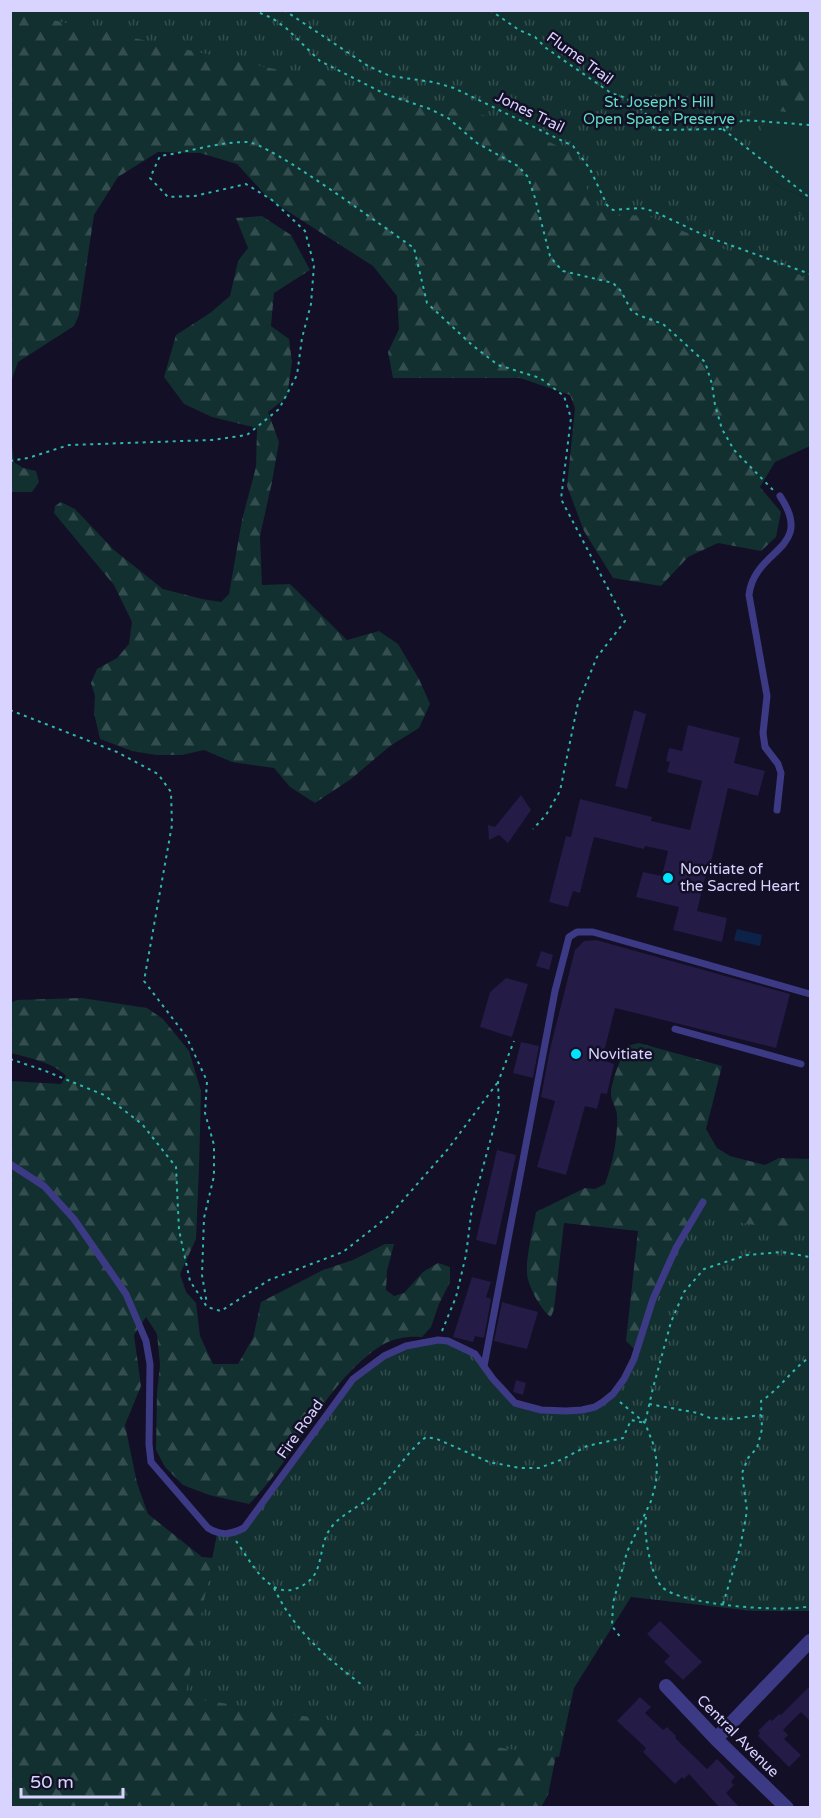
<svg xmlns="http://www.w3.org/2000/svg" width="821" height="1818" font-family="'Varela Round',sans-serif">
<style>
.green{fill:#12302f}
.forest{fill:url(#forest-firs)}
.park{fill:url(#park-tufts)}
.water{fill:url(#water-ripples)}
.building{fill:#241b47}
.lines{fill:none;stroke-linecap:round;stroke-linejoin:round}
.path{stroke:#2fb8b0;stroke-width:2;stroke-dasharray:3 4.5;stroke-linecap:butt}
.lane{stroke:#3d3a85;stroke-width:7}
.street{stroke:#3d3a85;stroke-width:14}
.poi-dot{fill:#00e5ff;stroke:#130f26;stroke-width:2}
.labels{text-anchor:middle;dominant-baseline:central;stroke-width:5;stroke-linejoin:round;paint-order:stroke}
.street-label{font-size:15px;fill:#d9d4ff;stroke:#130f26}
.park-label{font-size:15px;fill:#5fe0c0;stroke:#130f26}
.poi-label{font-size:15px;fill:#d9d4ff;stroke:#130f26;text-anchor:start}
</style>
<defs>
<pattern id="forest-firs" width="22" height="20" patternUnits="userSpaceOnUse" patternTransform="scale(1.5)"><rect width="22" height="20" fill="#12302f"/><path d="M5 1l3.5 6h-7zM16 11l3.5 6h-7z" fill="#344d4e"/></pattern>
<pattern id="park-tufts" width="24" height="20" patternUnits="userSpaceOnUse" patternTransform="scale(1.5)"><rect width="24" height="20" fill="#12302f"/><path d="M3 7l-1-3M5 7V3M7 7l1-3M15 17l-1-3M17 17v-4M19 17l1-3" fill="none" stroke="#344d4e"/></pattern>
<pattern id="water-ripples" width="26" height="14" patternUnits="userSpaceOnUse" patternTransform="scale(1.5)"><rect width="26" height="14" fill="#0c2248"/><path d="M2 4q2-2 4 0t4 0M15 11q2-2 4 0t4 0" fill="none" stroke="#2f4163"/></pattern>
</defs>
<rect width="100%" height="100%" fill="#130f26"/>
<!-- green -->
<path class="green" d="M716 94 810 115V199L783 189 738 154Z"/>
<!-- forest -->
<path class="forest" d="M11 11H810V115L754 108 738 154 783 189 810 199V446L775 462 760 487 781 512 776 537 761 551 718 543 688 557 661 586 613 578 584 531 567 486 575 408 570 395 520 378H393L388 352 399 329 397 296 373 266 270 200 237 164 200 153 158 152 118 177 94 215 79 315 74 326 18 362 11 382Z
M262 216 291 235 310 270 274 293 271 326 289 339 292 362 287 397 268 412 279 442 272 482 260 536 262 585 290 584 347 640 379 631 398 644 419 679 430 704 419 728 390 746 351 779 315 803 290 787 274 768 232 762 204 750 182 755H156L132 751 100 739 94 713 95 696 91 683 97 669 117 658 129 644 132 622 114 585 54 513 55 506 61 502 75 509 114 550 163 589 202 599 221 602 229 594 242 520 256 467 257 428 212 417 184 404 164 377 176 335 210 313 230 296 238 261 248 248 236 218Z
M11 437 14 462 23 468 36 471 39 482 32 492H11Z
M82 998 147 1008 163 1019 189 1051 201 1091 199 1168 196 1239 180 1274 186 1292 196 1303 200 1336 213 1364H238L253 1338 261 1302 323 1270 353 1260 385 1244H394L387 1271 386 1290 394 1296 404 1293 423 1272 438 1263 450 1267V1282L439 1304 431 1327 422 1337C408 1336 394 1338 382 1345 324 1382 297 1457 249 1504L209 1495 183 1485 165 1467 156 1450 157 1393 160 1365 157 1334 146 1317 134 1335 141 1386 125 1425 137 1483 148 1514 202 1557 238 1560 570 1687 548 1795 541 1807H11V1081L61 1084 66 1076C53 1062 29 1058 11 1053L10 1003 17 1000Z
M639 1043 722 1066 706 1129 717 1148 730 1156 765 1165 779 1158 810 1159V1299L653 1367 626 1341 638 1231 564 1223 554 1309 551 1317C541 1311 527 1284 527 1273 526 1254 533 1231 536 1212L585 1188 595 1189 605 1184C613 1162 618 1138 617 1114 616 1108 612 1102 611 1096 610 1084 621 1057 627 1046Z"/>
<!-- park -->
<path class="park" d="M12 11H810V19L749 157 810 225V282L798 274 738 255 646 215 611 216 596 207 568 151 501 119Z
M703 1202C710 1207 716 1212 723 1216 746 1228 785 1228 810 1226V1611H753L631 1597 574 1688 559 1757 185 1697 217 1534 244 1528 353 1379 384 1356 438 1340 475 1354 515 1403 541 1410 595 1407 624 1379 653 1299Z"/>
<!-- water -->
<path class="water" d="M737 929 762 935 760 946 734 940Z"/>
<!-- building -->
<path class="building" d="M634 710 646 714 627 789 615 786Z
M688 725 740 738 734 763 765 771 758 796 728 788 711 862H709L697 911 727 918 722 942 673 930 679 907 636 897 643 872 662 876 668 851 645 846 644 849 594 837 580 893 573 891 568 907 549 902 566 836 571 837 580 799 652 817 651 821 690 830 702 781 667 772 670 762 666 761 669 748 682 751Z
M521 795 531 810 508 843 499 835 489 840 488 825 495 827Z
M596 940 790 994 776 1048 615 1008 602 1060 614 1064 607 1094 601 1093 597 1109 585 1106 566 1175 537 1167 555 1101 541 1097 550 1049 575 950 584 941Z
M541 951 553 955 549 970 536 966Z
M506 978 528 984 512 1037 480 1027 490 992Z
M521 1042 539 1046 533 1078 513 1073Z
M497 1150 516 1155 496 1245 476 1240Z
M472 1277 491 1282 486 1297 491 1299 484 1338 475 1336 473 1342 453 1337Z
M502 1302 538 1312 527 1349 494 1341Z
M516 1380 526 1383 523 1395 513 1392Z
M660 1621 702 1662 683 1680 664 1662 670 1656 647 1634Z
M810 1686V1721L801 1712 783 1730 788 1735 784 1739 801 1755 789 1767 758 1736 760 1733 758 1731 770 1719 772 1721 779 1714 781 1715Z
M640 1697 651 1707 645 1713 663 1730 667 1727 676 1736 675 1738 707 1769 717 1759 735 1777 731 1782 734 1785 726 1793 740 1808H720L689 1774 684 1779 682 1777 675 1784 643 1752 646 1748 617 1721Z"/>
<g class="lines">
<!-- path -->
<path class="path" d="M253 10 272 18 286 28 320 61 385 94 430 109 448 118 477 143 518 166 528 177 535 198 550 256 556 264 563 271 613 283 621 291 631 310 638 315 663 324 705 362 712 384 715 405 722 429 734 450 773 490
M284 10 368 66 390 76 433 82 454 88 573 146 590 169 607 205 613 210 641 208 653 211 708 237 810 274
M490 10 519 30 535 37 546 48 611 93 626 98 635 104 646 114 654 128 658 130 723 129 744 120 810 125
M723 129 810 198
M10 461 28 458 69 445 212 440 247 435 279 409 297 375 302 338 311 304 314 265 305 231 272 200 246 184 195 196 168 197 150 178 160 156C189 152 217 142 247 142 269 142 387 230 414 248L427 303 472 345 498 365 540 378 564 396 571 418 561 499 625 621 597 657 578 703 560 791 546 815 533 829
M10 710 117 752 158 774 171 792 172 825 144 981 186 1036 207 1081 205 1113 214 1145V1176L204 1218 202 1275 207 1304
M10 1059 43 1070 104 1095 142 1124 176 1167 179 1230 190 1281 207 1307 221 1311 269 1280 343 1252 390 1215 448 1149 498 1082
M442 1331 456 1297 466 1255 472 1207 499 1109 498 1082 514 1041
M620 1402 645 1423 654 1446 657 1464 656 1483 651 1501 627 1552 613 1603 612 1626 621 1638
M649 1404 698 1413 710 1418 732 1419 761 1415
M646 1517C643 1533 651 1576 662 1587 680 1605 785 1613 810 1606
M236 1541C250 1560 268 1598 295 1589 304 1586 312 1580 316 1572 323 1556 321 1539 333 1525 345 1512 361 1506 373 1495 393 1478 405 1453 426 1437L437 1439 489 1462 520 1468H539L563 1459 587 1446 623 1438 631 1420 645 1423 653 1388 671 1322 684 1292 704 1269 747 1255 782 1252 810 1257
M274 1588C295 1632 325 1656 362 1685
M723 1604 740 1548 747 1511 742 1473 748 1458 757 1448 762 1429 761 1401C780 1389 792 1369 810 1357"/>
<!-- lane -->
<path class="lane" d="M777 810 781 773 778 764 765 747 763 733 767 696 749 595C754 548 816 550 780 496
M675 1029 801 1064
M10 1164 44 1186 74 1219 126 1294 146 1341 150 1364 149 1444 151 1462 208 1528C221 1536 230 1535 244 1528L353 1379 384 1356 406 1346 438 1340 448 1341 475 1354 493 1379 515 1403 541 1410 566 1411 582 1410 595 1407 603 1402 613 1394 624 1379 634 1359 653 1299 676 1248 703 1202
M484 1366 555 991 569 937 577 932H593L810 994"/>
<!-- street -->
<path class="street" d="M666 1686 716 1739 787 1808
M716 1739 810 1641"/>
</g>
<!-- markers -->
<g class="poi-dot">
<circle cx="668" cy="878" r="6"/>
<circle cx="576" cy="1054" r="6"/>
</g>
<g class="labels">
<!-- street labels -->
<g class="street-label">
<text transform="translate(580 58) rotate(36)">Flume Trail</text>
<text transform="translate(530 112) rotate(26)">Jones Trail</text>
<text transform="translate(300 1429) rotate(-55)">Fire Road</text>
<text transform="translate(738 1736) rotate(45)">Central Avenue</text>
</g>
<!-- park labels -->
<g class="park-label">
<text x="659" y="102">St. Joseph's Hill<tspan x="659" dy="17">Open Space Preserve</tspan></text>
</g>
<!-- poi labels -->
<g class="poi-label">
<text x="680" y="869">Novitiate of<tspan x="680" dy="17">the Sacred Heart</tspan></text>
<text x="588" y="1054">Novitiate</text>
</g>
</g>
<!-- border -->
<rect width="821" height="1818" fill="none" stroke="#d9d4ff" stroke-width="24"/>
<!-- scale -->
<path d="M21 1788v9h102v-9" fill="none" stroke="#d9d4ff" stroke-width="3"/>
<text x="30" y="1788" font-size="18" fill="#d9d4ff" stroke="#130f26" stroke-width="4.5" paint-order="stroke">50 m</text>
</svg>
